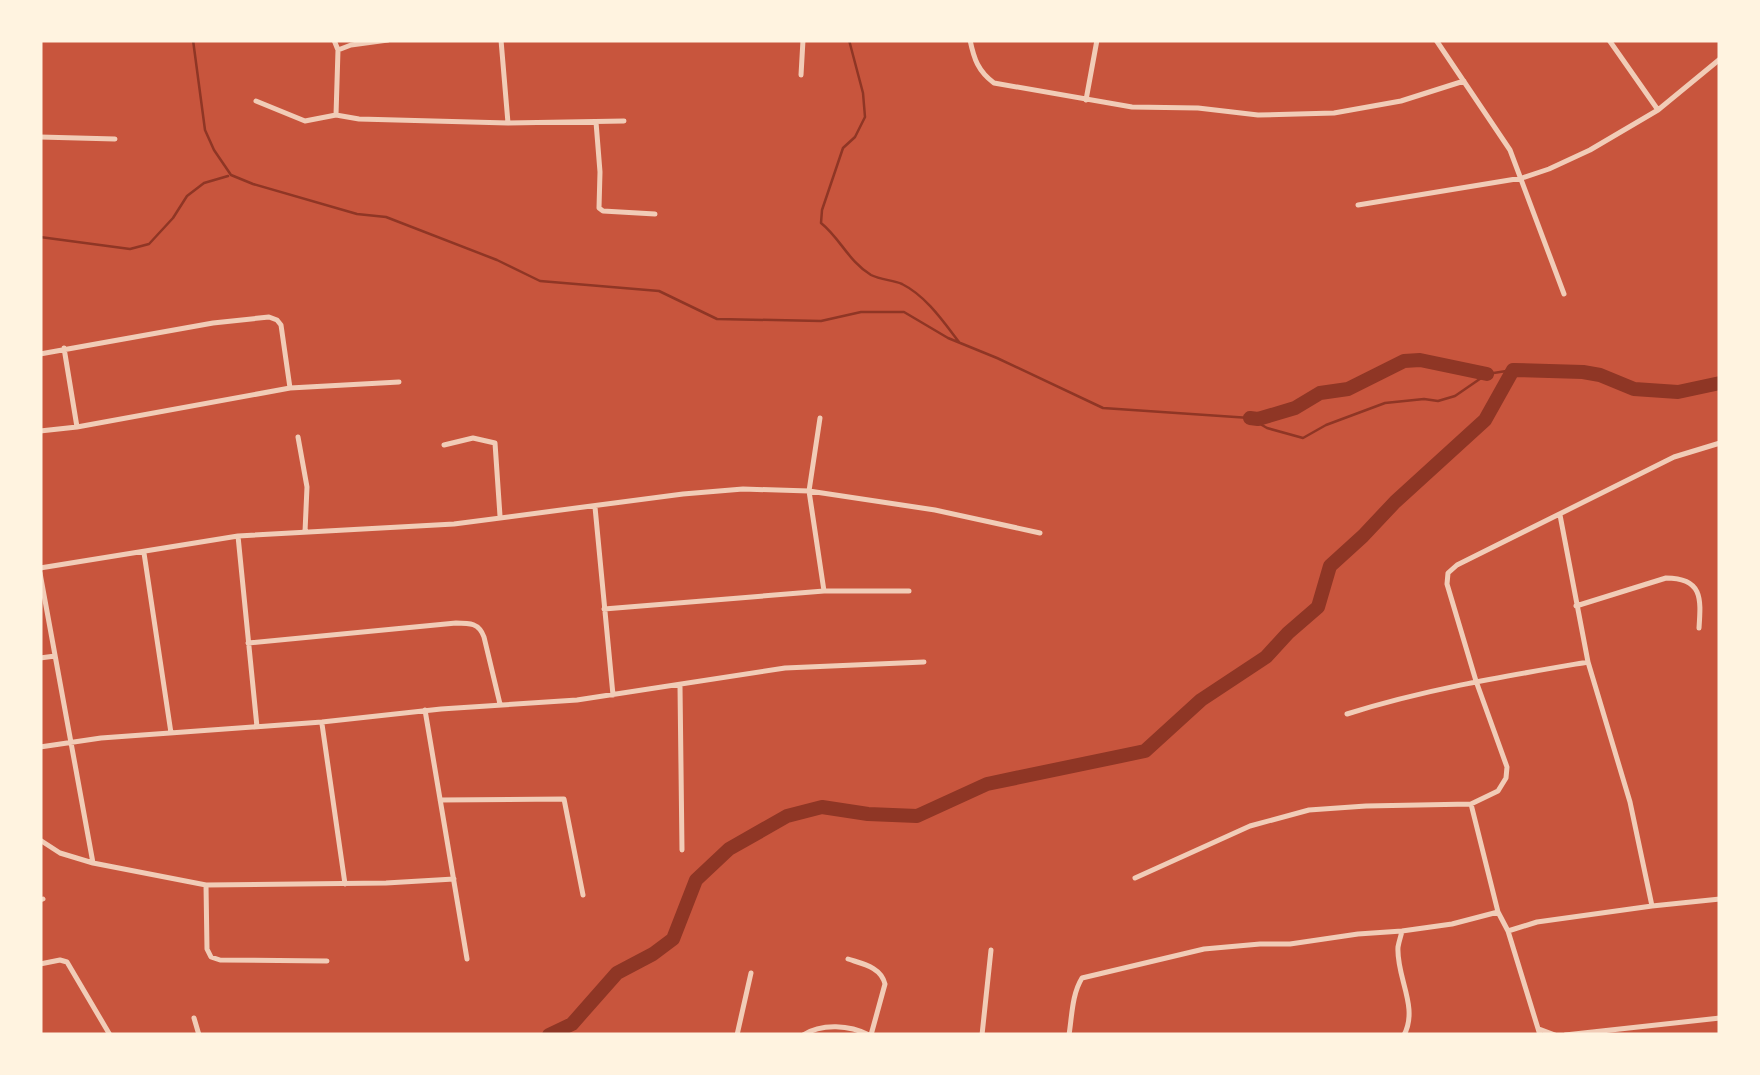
<svg xmlns="http://www.w3.org/2000/svg" width="1760" height="1075" font-family="Overpass,sans-serif">
<style>
.lines{fill:none;stroke-linecap:round;stroke-linejoin:round}
.stream{stroke:#8f3625;stroke-width:2.5}
.river{stroke:#8f3625;stroke-width:14}
.minor{stroke:#f1ccb7;stroke-width:5}
</style>
<rect width="100%" height="100%" fill="#c8553d"/>
<g class="lines">
<!-- stream -->
<path class="stream" d="M193 40 205 130 214 150 231 175 253 184 357 214 386 217 497 260 540 281 659 291 717 319 821 321 861 312H904L948 338 997 358 1103 408 1250 418 1267 428 1303 438 1326 425 1385 403 1424 399 1438 401 1455 396 1487 374 1513 370
M849 40 863 93 865 117 855 137 843 148 822 210 821 223C840 238 849 262 871 275 881 280 893 280 902 284 926 296 943 321 959 342
M40 237 130 249 149 244 173 218 187 196 204 183 228 176"/>
<!-- river -->
<path class="river" d="M1250 418 1258 419 1295 408 1320 393 1348 389 1404 361 1420 360 1487 374
M549 1035 572 1024 617 973 653 954 673 939 696 880 729 849 787 816 822 807 868 814 917 816 987 784 1145 751 1201 700 1266 657 1288 633 1318 607 1330 566 1363 536 1395 502 1485 420 1513 370 1583 372 1600 375 1634 389 1678 392 1720 383"/>
<!-- minor -->
<path class="minor" d="M334 40 338 50
M501 40 508 123
M970 40C974 59 978 71 994 83L1132 107 1198 108 1258 115 1334 113 1401 101 1464 81
M1436 40 1510 150 1564 294
M1609 40 1658 110
M801 75 803 40
M1086 100 1097 40
M256 101 305 121 336 115 359 119 508 123 624 121
M336 115 338 50 351 45 388 40
M596 122 600 172 599 208 603 211 655 214
M40 137 115 139
M1358 205 1522 178 1549 169 1590 150 1658 110 1720 59
M64 348 77 427
M40 354 213 323 269 317 277 320 281 325 290 388
M820 418 809 491 824 591
M40 431 77 427 290 388 399 382
M298 437 307 487 305 532
M444 445 473 438 495 443 500 516
M595 507 613 695
M1560 515 1588 662 1630 802 1652 906 1720 899
M238 536 257 727
M144 553 171 733
M40 568 238 536 454 524 683 494 743 489 809 491 935 510 1040 533
M40 573 93 863
M1576 606 1666 578C1703 578 1701 599 1699 628
M604 609 824 591H909
M248 643 456 623C470 623 479 623 484 637L500 704
M40 658 55 656
M680 686 682 850
M425 710 467 959
M1347 714C1426 689 1506 676 1588 662
M322 724 345 884
M40 747 101 738 322 722 441 709 577 700 785 668 924 662
M440 800 564 799 583 895
M1471 804 1498 912 1508 931 1537 922 1652 906
M40 840 60 853 93 863 206 885 386 883 454 879
M1135 878 1250 826 1309 810 1366 806 1471 804 1498 791 1506 778 1507 767 1476 681 1447 584 1448 573 1457 565 1674 457 1720 443
M206 885 207 949 211 957 220 960 327 961
M40 900 43 899
M1402 931C1401 936 1399 941 1398 947 1396 977 1419 1007 1404 1035
M1508 931 1540 1035
M848 959C863 964 881 967 885 984L871 1035
M40 964 60 960 67 962 110 1035
M194 1018 199 1035
M1539 1029 1555 1035
M737 1035 751 973
M803 1035C822 1023 850 1025 869 1035
M982 1035 991 950
M1069 1035C1072 1016 1072 994 1082 978L1204 949 1260 944H1290L1358 934 1402 931 1452 924 1498 912
M1565 1035 1720 1018"/>
</g>
<!-- border -->
<rect width="1760" height="1075" fill="none" stroke="#fff3e0" stroke-width="85"/>
</svg>
